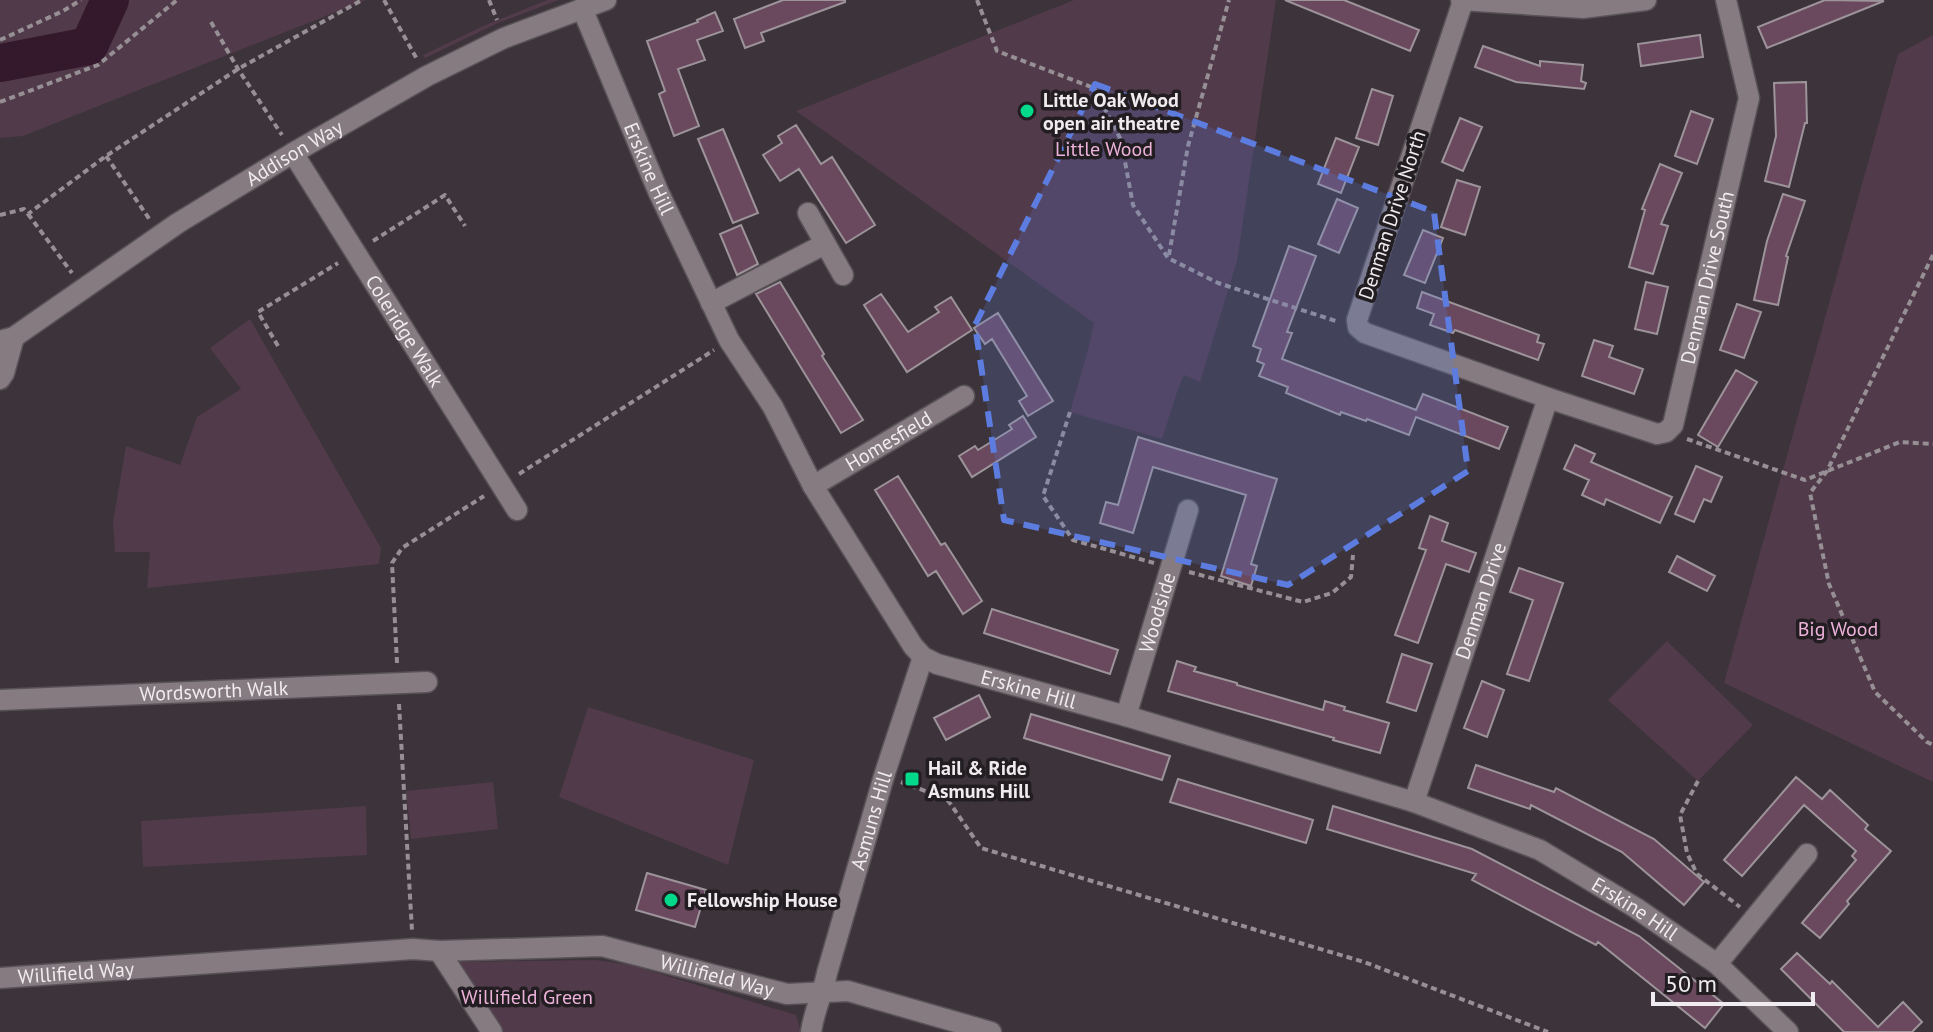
<svg xmlns="http://www.w3.org/2000/svg" width="1933" height="1032" font-family="'PT Sans',sans-serif">
<style>
.green{fill:#513a4a}
.lines{fill:none;stroke-linecap:round;stroke-linejoin:round}
.river{stroke:#34182c;stroke-width:38}
.building{fill:#6a495f;stroke:#9d949a;stroke-width:2}
.minor-casing{stroke:#585256;stroke-width:23}
.path{stroke:#968f94;stroke-width:4;stroke-dasharray:6 4;stroke-linecap:butt}
.minor{stroke:#857b81;stroke-width:20}
.marked{fill:#5c7ddf;fill-opacity:0.2;stroke:#5c7ddf;stroke-width:6;stroke-dasharray:16 10;stroke-linejoin:round}
.poi-dot{fill:#02d98b;stroke:#211d20;stroke-width:3}
.labels{text-anchor:middle;dominant-baseline:central;stroke-width:7;stroke-linejoin:round;paint-order:stroke}
.poi-label{font-size:20px;font-weight:bold;fill:#f0ebee;stroke:#211d20;text-anchor:start}
.park-label{font-size:20px;fill:#edb2da;stroke:#211d20}
.street-label{font-size:20px;fill:#f0ebee;stroke:#211d20}
</style>
<rect width="100%" height="100%" fill="#3c343a"/>
<!-- green -->
<path class="green" d="M0 0H366L23 136 0 138Z
M547 0H559L498 23 425 58 423 55 483 26Z
M1074 0H1276L1237 261 1200 382 1184 375 1178 389 1162 439 1070 412 1089 346 1094 323 796 111Z
M1933 35V782L1724 683 1898 54Z
M250 319 381 548 379 564 147 588 150 552H115L113 522 126 446 180 465 197 417 241 389 210 348Z
M1667 641 1753 725 1698 781 1608 700Z
M588 707 754 760 728 865 559 797Z
M493 782 498 829 411 839 406 791Z
M366 806 367 855 143 867 141 821Z
M596 960 631 965 796 1015 801 1032H501L456 962Z"/>
<g class="lines">
<!-- river -->
<path class="river" d="M0 63 89 46 110 0"/>
</g>
<!-- building -->
<path class="building" d="M783 0H845V2L761 33 764 41 745 48 734 19Z
M1285 0H1344L1419 30 1410 51Z
M1825 0 1884 1 1767 48 1758 27Z
M715 12 723 31 697 40 705 60 678 69 699 126 674 136 659 94 665 91 647 41 698 22 697 20Z
M1700 35 1703 57 1641 66 1638 44Z
M1483 46 1540 66V61L1583 65 1581 81 1586 83 1584 89 1516 82 1475 67Z
M1806 82 1807 123H1805L1789 187 1765 181 1776 136 1774 83Z
M1372 89 1393 96 1378 145 1356 138Z
M1691 111 1713 119 1697 164 1675 156Z
M1460 118 1482 127 1463 171 1442 162Z
M796 125 821 164 832 157 875 225 846 243 799 169 780 181 763 155 782 143 778 136Z
M723 129 758 213 733 223 698 139Z
M1336 138 1359 147 1341 193 1318 184Z
M1660 164 1682 173 1661 224 1668 226 1653 274 1629 267 1645 210 1642 209Z
M1457 180 1480 187 1465 235 1441 227Z
M1783 194 1805 201 1786 256 1788 257 1778 305 1754 300 1767 241Z
M1337 199 1358 208 1339 253 1318 244Z
M741 225 758 264 737 275 720 234Z
M1423 230 1443 238 1425 283 1404 275Z
M1289 246 1316 256 1287 332 1292 333 1282 359 1416 410 1423 394 1508 427 1499 449 1416 417 1409 435 1367 419 1366 421 1341 412 1340 415 1286 393 1288 387 1259 376 1264 364 1257 361 1261 349 1253 346Z
M780 282 824 354 822 356 863 420 841 433 756 294Z
M1646 282 1668 287 1657 334 1635 329Z
M1422 292 1539 335 1537 342 1544 344 1538 360 1455 330 1453 333 1430 325 1434 314 1417 308Z
M881 294 908 332 939 312 935 307 951 297 972 330 907 372 864 305Z
M1737 304 1761 312 1744 358 1720 350Z
M998 313 1053 401 1028 416 1019 401 1027 396 992 339 985 344 974 328Z
M1594 340 1613 346 1609 357 1643 369 1634 394 1582 376Z
M1736 370 1757 382 1718 447 1698 435Z
M1023 416 1036 437 972 477 959 456 975 446 978 450 1012 429 1009 425Z
M1138 437 1277 479 1251 564 1257 566 1251 586 1221 576 1246 495 1153 467 1133 533 1100 523 1106 502 1118 505Z
M1575 445 1595 454 1591 462 1672 497 1660 523 1606 499 1604 505 1582 495 1589 480 1564 469Z
M1696 466 1722 477 1711 502 1704 499 1694 522 1675 514Z
M898 476 941 545 945 543 982 601 963 614 936 571 928 576 875 490Z
M1430 516 1448 523 1442 541 1476 553 1469 572 1446 564 1418 643 1395 635 1426 550 1419 548Z
M1677 556 1715 576 1707 591 1669 572Z
M1519 568 1563 583 1529 681 1507 674 1533 600 1510 592Z
M992 609 1118 650 1110 674 984 633Z
M1402 654 1432 664 1416 711 1387 702Z
M1177 661 1196 667 1194 671 1237 683V685L1323 710 1325 701 1345 707 1344 710 1389 723 1380 753 1333 740 1334 738 1168 691Z
M1482 681 1504 690 1487 737 1464 728Z
M979 695 990 717 946 740 934 718Z
M1031 714 1170 756 1162 780 1024 738Z
M1476 765 1554 792 1556 788 1654 839 1704 882 1684 905 1622 852 1531 805 1530 809 1468 788Z
M1796 777 1822 799 1830 790 1868 825 1865 829 1891 851 1847 901 1849 904 1820 938 1802 923 1856 860 1852 856 1856 851 1804 805 1742 876 1724 860Z
M1178 779 1313 820 1306 843 1170 802Z
M1333 806 1472 849 1639 936 1724 1004 1705 1028 1598 942 1596 945 1472 880 1476 874 1327 829Z
M647 873 706 890 695 927 636 910Z
M1797 953 1830 984 1832 981 1878 1027 1903 1002 1922 1022 1912 1032H1844L1781 969Z"/>
<g class="lines">
<defs>
<g id="minor">
<path d="M1461 0 1583 8 1646 0"/>
<path id="s1" d="M1463 1 1357 320 1358 327 1365 333 1548 398 1657 434 1666 432 1673 425 1749 98 1726 0"/>
<path id="s2" d="M582 8 658 191 729 340 773 407 813 486 913 646 923 657 937 664 1126 716 1414 802 1540 850 1636 908 1717 964 1788 1032"/>
<path id="s3" d="M293 153 517 510"/>
<path d="M808 213 843 275"/>
<path d="M711 303 825 244"/>
<path id="s4" d="M0 341 14 337 178 223 293 153 427 76 504 38 606 0"/>
<path d="M0 379 4 373 14 337"/>
<path id="s5" d="M813 486 964 396"/>
<path id="s6" d="M0 700 427 682"/>
<path id="s7" d="M1126 716 1188 510"/>
<path id="s8" d="M1414 802 1548 398"/>
<path d="M439 951 492 1032"/>
<path d="M1717 964 1807 854"/>
<path id="s9" d="M0 978 413 949 439 951 602 946 787 994 848 991 991 1032"/>
<path id="s10" d="M811 1032C814 1010 823 994 827 973L884 776 923 657"/>
</g>
</defs>
<!-- minor casing -->
<use href="#minor" class="minor-casing"/>
<!-- path -->
<path class="path" d="M384 0 418 61
M489 0 497 20
M977 0 997 51 1094 88 1121 140 1133 205 1168 258 1218 283 1339 322
M211 22 238 69 282 135
M0 40 63 11 81 0
M0 102 98 65 177 0
M106 156 150 220
M28 214 72 273
M0 215 24 209 28 214 106 156 238 69 362 0
M373 241 445 195 465 226
M1169 255 1188 146 1229 0
M1933 255 1827 471 1810 493 1829 584 1875 692 1927 742 1933 745
M278 346 258 312 338 263
M1070 412 1043 496 1073 540 1154 563
M1687 439 1805 480 1900 442 1933 444
M519 474 714 350
M1189 572 1303 602 1332 593 1351 577 1353 555
M397 663 392 563 402 548 484 496
M399 704 412 931
M1698 781 1680 815 1687 853 1697 874 1740 907
M901 782 947 799 981 848 1364 962 1548 1032"/>
<!-- minor -->
<use href="#minor" class="minor"/>
</g>
<!-- marked area -->
<path class="marked" d="M1095 84 1434 212 1468 471 1288 585 1004 520 975 325Z"/>
<!-- markers -->
<g class="poi-dot">
<circle cx="1027" cy="111" r="8"/>
<rect x="904" y="771" width="16" height="16" rx="4"/>
<circle cx="671" cy="900" r="8"/>
</g>
<g class="labels">
<!-- poi labels -->
<g class="poi-label">
<text x="1043" y="100">Little Oak Wood<tspan x="1043" dy="23">open air theatre</tspan></text>
<text x="928" y="768">Hail &amp; Ride<tspan x="928" dy="23">Asmuns Hill</tspan></text>
<text x="687" y="900">Fellowship House</text>
</g>
<!-- park labels -->
<g class="park-label">
<text x="1104" y="149">Little Wood</text>
<text x="1838" y="629">Big Wood</text>
<text x="527" y="997">Willifield Green</text>
</g>
<!-- street labels -->
<g class="street-label">
<text stroke="none"><textPath href="#s4" startOffset="350">Addison Way</textPath></text>
<text stroke="none"><textPath href="#s2" startOffset="174">Erskine Hill</textPath></text>
<text transform="translate(1392 215) rotate(-72)">Denman Drive North</text>
<text stroke="none"><textPath href="#s1" startOffset="832">Denman Drive South</textPath></text>
<text stroke="none"><textPath href="#s3" startOffset="210">Coleridge Walk</textPath></text>
<text stroke="none"><textPath href="#s5" startOffset="88">Homesfield</textPath></text>
<text stroke="none"><textPath href="#s8" startOffset="212">Denman Drive</textPath></text>
<text stroke="none"><textPath href="#s7" startOffset="108">Woodside</textPath></text>
<text stroke="none"><textPath href="#s2" startOffset="846">Erskine Hill</textPath></text>
<text stroke="none"><textPath href="#s6" startOffset="214">Wordsworth Walk</textPath></text>
<text stroke="none"><textPath href="#s10" startOffset="220">Asmuns Hill</textPath></text>
<text stroke="none"><textPath href="#s2" startOffset="1494">Erskine Hill</textPath></text>
<text stroke="none"><textPath href="#s9" startOffset="76">Willifield Way</textPath></text>
<text stroke="none"><textPath href="#s9" startOffset="722">Willifield Way</textPath></text>
</g>
</g>
<!-- scale -->
<path d="M1653 992v12h160v-12" fill="none" stroke="#f0ebee" stroke-width="4"/>
<text x="1665" y="992" font-size="24" fill="#f0ebee" stroke="#211d20" stroke-width="6" paint-order="stroke">50 m</text>
</svg>
